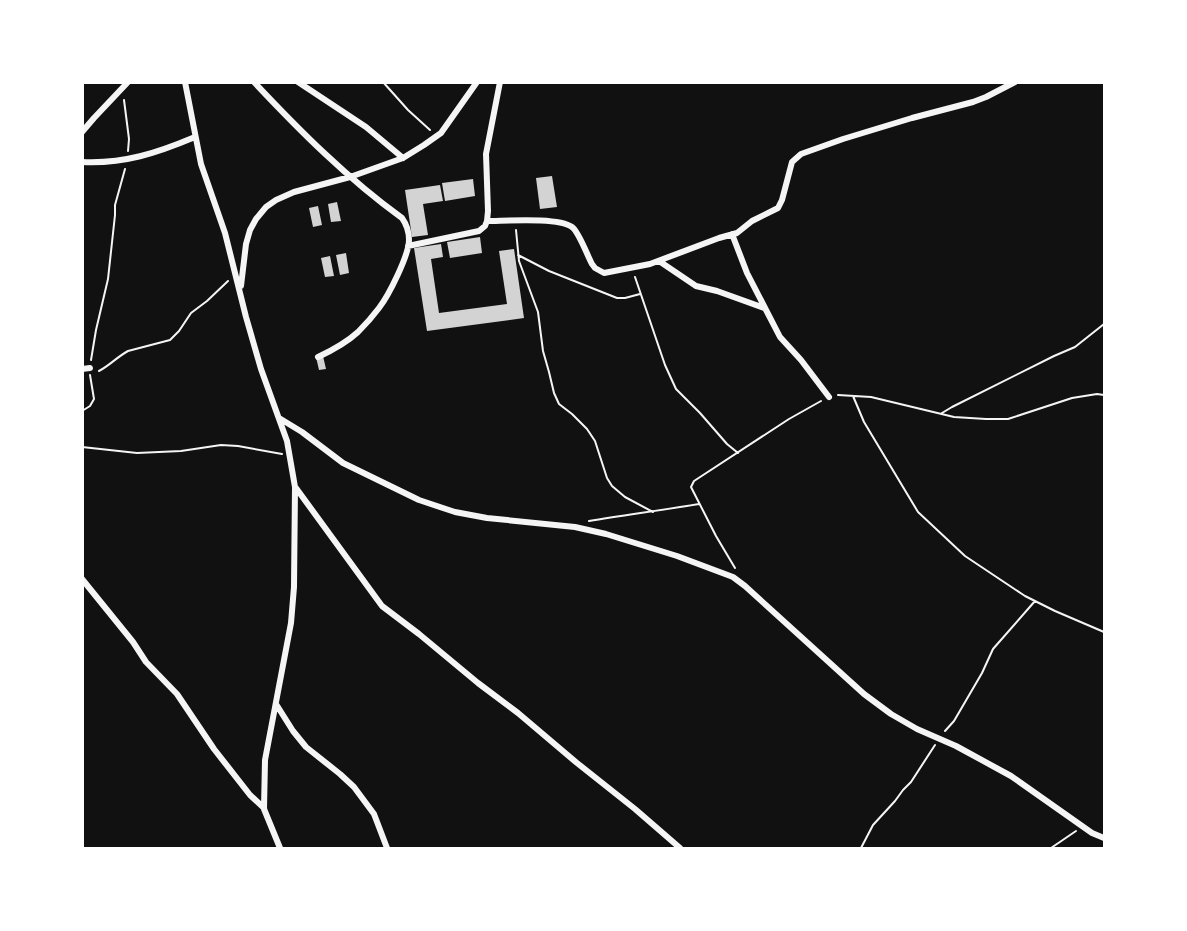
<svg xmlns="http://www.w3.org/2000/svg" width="1187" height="931" font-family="'Work Sans',sans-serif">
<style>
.building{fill:#d3d3d3}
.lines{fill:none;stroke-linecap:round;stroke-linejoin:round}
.path{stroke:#f5f5f5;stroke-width:2}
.minor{stroke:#f5f5f5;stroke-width:6}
</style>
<rect width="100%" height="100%" fill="#111"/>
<!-- building -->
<path class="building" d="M552 176 557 207 540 209 536 178Z
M473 179 475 196 445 201 442 183Z
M440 185 443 201 423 204 428 235 412 237 405 190Z
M337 202 341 221 331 222 328 204Z
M318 206 322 225 313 227 309 208Z
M480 237 482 253 450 258 447 242Z
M441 244 443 257 431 259 439 313 507 304 499 251 514 249 524 318 427 331 414 248Z
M346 253 349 273 340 275 336 255Z
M330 256 334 276 325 277 321 258Z
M323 356 326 369 319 370 316 357Z"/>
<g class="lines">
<!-- path -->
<path class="path" d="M383 82 408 110 430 130
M124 100 129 139 128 151
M516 230 519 261 538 312 543 351 549 372 554 393 559 404 572 414 587 429 595 441 607 478 612 486 625 497 653 512
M518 255 549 271 617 298H625L640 294
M635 277 665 365 676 389 700 413 727 444 738 453
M91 360 96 330 108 279 115 215V205L125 169
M99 371C109 366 117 357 128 351L170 340 179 331 191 313 207 301 228 281
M838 395 871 397 954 417 986 419H1008L1072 398 1097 394 1104 395
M853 396 864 422 918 512 965 556 1025 596 1055 611 1104 632
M82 411 90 406 94 399 90 375
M942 413 952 407 1054 356 1075 347 1104 324
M82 447 137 453 181 451 221 445 238 446 282 454
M589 521C626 515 663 510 699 504
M735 568 716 536 691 487 694 481 789 419 821 401
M945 731 954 721 982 673 993 649 1035 601
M861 848 873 825 895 801 903 790 911 782 935 745
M1051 848 1076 831"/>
<!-- minor -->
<path class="minor" d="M185 82 201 164 225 233 246 317 261 369 287 441 295 487 294 587 291 623 265 760 264 809 280 848
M254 82C300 131 348 179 402 218 407 225 409 232 409 240 409 255 389 295 379 308 373 316 365 325 358 332 346 343 333 350 318 357
M298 82 366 127 403 158
M82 132 94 118 128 82
M82 162C124 164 157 153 195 137
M487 221C505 221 558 217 572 227 579 232 587 255 592 264L595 268 604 273 650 264 719 238 737 233 752 221 778 208 782 200 792 162 801 154 843 139 912 118 973 102 986 97 1015 82
M732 234 747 273 780 337 801 360 829 397
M408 246 479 231 485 226 487 221 488 211 486 154 500 82
M659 261 696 286 717 291 764 308
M241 286 246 244 250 230 256 219 266 207 276 200 294 192 350 177 403 158 424 145 441 133 477 82
M82 369 90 368
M279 418 302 432 343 463 419 500 455 512 487 518 575 527 606 534 677 556 733 577 745 586 864 694 891 714 917 729 956 746 1011 776 1092 833 1104 838
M296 488 382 606 419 634 478 683 518 713 577 763 635 809 680 848
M82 579 133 642 146 662 177 694 214 749 250 795 264 808
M276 704 293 731 306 747 340 774 354 787 374 814 387 848"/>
</g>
<!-- border -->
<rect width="1187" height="931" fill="none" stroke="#ffffff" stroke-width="168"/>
</svg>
